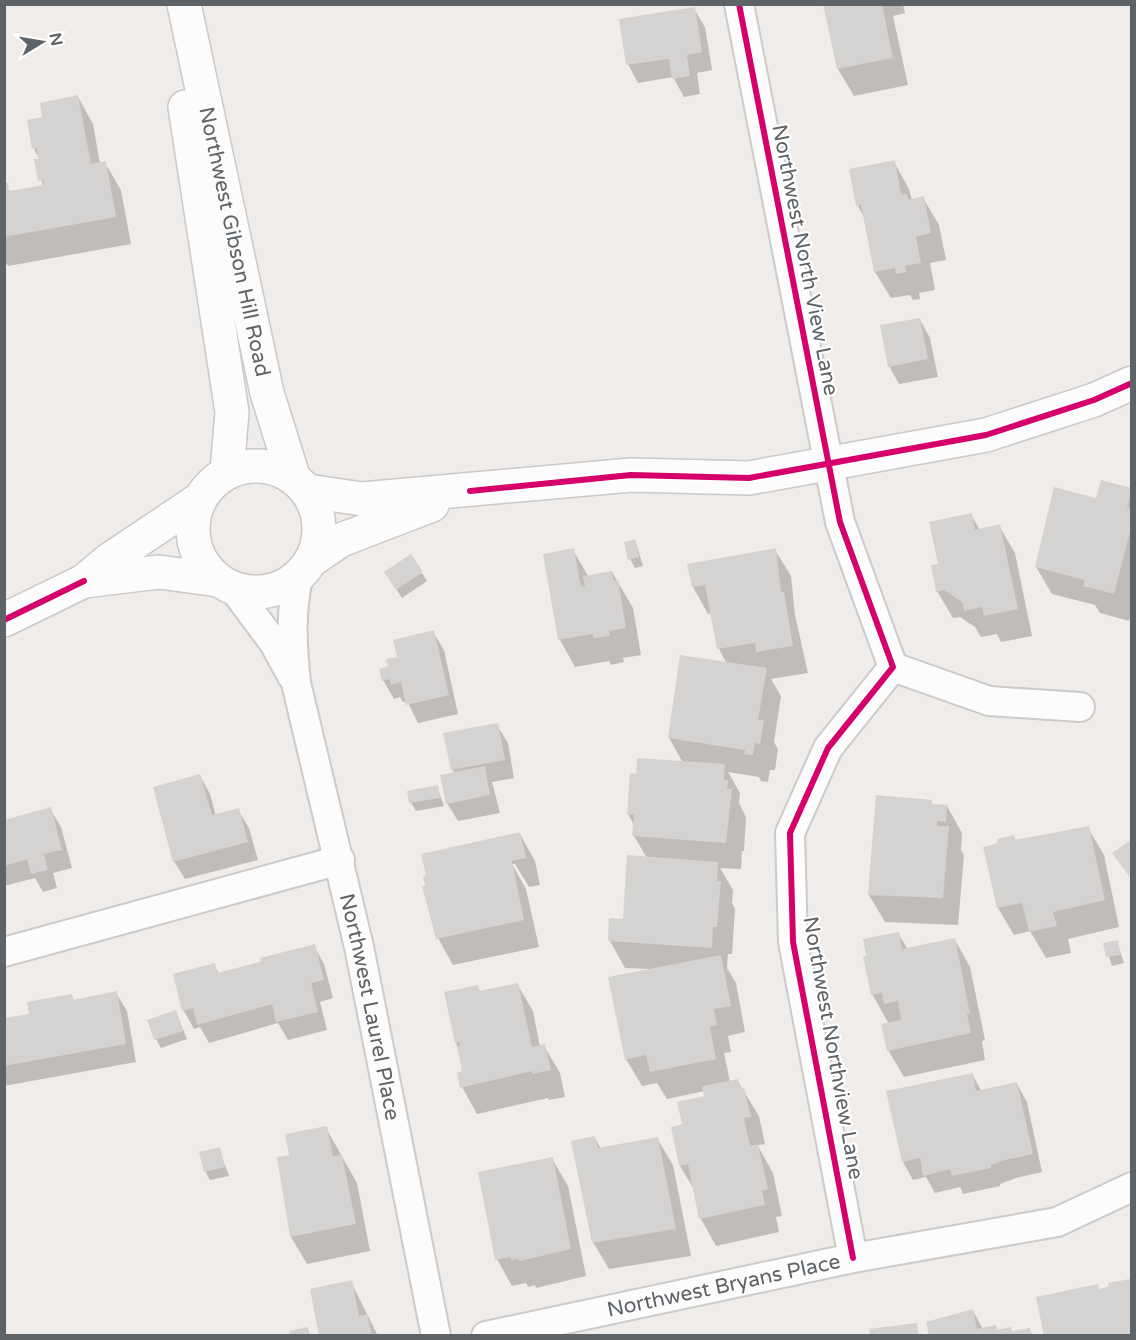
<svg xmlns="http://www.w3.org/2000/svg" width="1136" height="1340" font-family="'Varela Round',sans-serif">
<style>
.shadow{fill:#0003}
.building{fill:#d5d3d2}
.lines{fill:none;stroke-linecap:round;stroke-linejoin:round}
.street-casing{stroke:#cbcbcb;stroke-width:32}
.secondary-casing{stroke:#cac9ca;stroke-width:36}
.street{stroke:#fdfcfc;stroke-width:28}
.secondary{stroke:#fdfcfc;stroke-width:33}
.cycleway-casing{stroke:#fff;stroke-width:10}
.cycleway{stroke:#d6006c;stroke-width:6}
.labels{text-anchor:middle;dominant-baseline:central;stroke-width:4.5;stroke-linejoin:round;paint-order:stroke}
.street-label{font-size:21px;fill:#5e6367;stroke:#fff}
</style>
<rect width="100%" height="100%" fill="#efece9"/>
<!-- shadow -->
<path class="shadow" d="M824 4H903L905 13 893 16 908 85 854 96 838 69Z
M694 9 705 27 712 70 697 73 700 94 684 97 673 77 638 83 628 64Z
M78 97 93 124 100 164 105 163 121 190 131 244 8 266 4 261V185L11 192 43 186 36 161 40 160 34 149Z
M894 162 909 189 912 200 923 198 939 225 946 260 930 263 935 290 919 293 920 299 913 300 910 295 891 298 875 272 864 217 858 206Z
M920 320 930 338 938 377 899 384 889 366Z
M1131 489 1132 612 1129 621 1100 613 1095 605 1052 594 1036 567 1097 500Z
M971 515 980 530 999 526 1015 553 1032 636 1001 642 997 634 981 637 975 627 960 617 953 618 937 591 940 565Z
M635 540 643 566 635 568 630 559Z
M573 550 588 576 612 572 633 608 641 655 623 658 624 662 611 665 609 661 575 667 560 640 545 555Z
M775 550 791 576 795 615 808 673 771 679 781 696 774 742 778 749 775 770H770L768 782 761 781 759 777 728 772 740 793 739 803 746 817 744 851H742L741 869 720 868 733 890 732 903 735 909 732 954H728L727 968 736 983 745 1032 728 1036 731 1052 724 1053 730 1082 737 1080 759 1116 765 1144 758 1145 759 1148 773 1173 782 1216 776 1217 779 1232 716 1246 701 1219 695 1191 680 1166 672 1128 683 1125 706 1097 705 1091 667 1099 657 1083 642 1086 626 1059 650 969 625 968 610 941 624 921 647 858 634 836V825L628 814 637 775 683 763 669 738 727 664 719 649 712 613 708 614 693 587 689 566Z
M422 573 427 581 402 598 391 581Z
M433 632 444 650 458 714 418 723 407 701 403 702 400 697 394 699 383 680 390 668Z
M497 725 508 743 514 778 492 782 500 813 458 821 447 803 455 774 452 769Z
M200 776 210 794 216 816 238 810 249 828 258 860 185 879 174 861Z
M437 787 444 806 416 811 411 803Z
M931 802 933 805 947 806 962 833 961 850 964 855 958 925 885 922 869 895Z
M50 809 61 827 72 868 53 873 57 888 43 892 35 878 4 886V821Z
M1088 828 1104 855 1119 927 1068 939 1071 953 1046 958 1030 931 1014 935 998 908 985 848 1000 845 1014 837 1016 841Z
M520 834 535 861 540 885 529 887 515 864H512L526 889 539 947 453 965 438 938Z
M898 933 908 950 955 940 970 967 985 1040 982 1041 985 1060 904 1077 888 1050 889 1024 872 994Z
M1117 942 1124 963 1112 966 1105 944Z
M314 946 324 964 333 998 320 1002 327 1030 288 1040 278 1023 209 1043 200 1027 194 1029 184 1011 214 965 219 974Z
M517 984 533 1011 540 1047 544 1046 560 1073 565 1097 549 1100 548 1098 477 1114 462 1087 464 1072 456 1042 477 987 481 992Z
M116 993 127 1011 136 1062 4 1086V1020L31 1015 71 995 74 1001Z
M176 1012 187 1039 161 1048 156 1039Z
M972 1074 982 1092 1017 1084 1027 1102 1042 1172 1016 1178 1000 1184V1186L963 1194 960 1187 935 1193 926 1177 913 1180 903 1162Z
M326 1128 357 1183 370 1251 307 1264 291 1237V1156Z
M595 1138 601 1149 657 1138 673 1165 691 1256 609 1269 593 1242Z
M219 1149 229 1176 210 1180 205 1171Z
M552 1159 568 1186 586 1276 536 1288 535 1285 528 1287 526 1283 512 1286 497 1259Z
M1129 1280 1132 1285V1336H1043L1099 1290Z
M351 1282 378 1336H321Z
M973 1311 983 1329 1013 1333 1029 1329 1033 1336H930Z"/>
<!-- building -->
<path class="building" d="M823 4H882L893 58 837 69Z
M695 7 702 52 687 55 690 76 672 79 669 59 626 65 619 19Z
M78 95 91 164 106 161 116 217 4 237V183H8L9 191 44 185 43 180 38 181 34 159H39L36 148 32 149 27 120 42 117 40 103Z
M895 160 901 195 907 194 908 200 924 196 931 233 916 237 921 263 905 266 906 272 896 274 895 268 874 272 861 205 856 206 849 169Z
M920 318 928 359 888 367 880 325Z
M1101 480 1132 488 1127 508 1132 509V524L1114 594 1083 586 1085 580 1035 567 1054 487 1096 498Z
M972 513 975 530 1000 524 1018 609 984 616 982 607 964 611 963 603 944 590 936 592 931 565 938 564 929 522Z
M635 539 639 557 628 560 624 542Z
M574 548 581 587 585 586 583 576 612 571 614 581 618 580 626 628 609 631 610 636 594 638 593 634 558 640 543 554Z
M776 548 781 592H784L793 646 756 652 755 643 717 649 705 585 692 587 687 564Z
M411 554 423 572 396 590 384 572Z
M434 630 449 695 406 705 401 682 391 685 390 679 382 681 379 669 388 666 386 659 397 657 393 640Z
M680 655 767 668 758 720H764L760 744 755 743 753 755 744 754 745 750 668 738Z
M498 723 505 760 451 770 443 733Z
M637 758 725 764 724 780H728L727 789H732L726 843 632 836 634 815 627 814 630 773 636 774Z
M485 766 490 795 446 804 440 775Z
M200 774 212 815 239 808 248 842 173 862 153 787Z
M438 785 440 798 409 803 407 791Z
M876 795 932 800 931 804 947 805 946 822 937 821V826H949L943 898 868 895Z
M51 807 62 850 44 854 48 870 31 874 27 859 4 866V820Z
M1089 826 1105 900 1053 912 1057 926 1029 932 1022 903 997 908 983 847 998 843 997 839 1014 835 1015 840Z
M520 832 526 858 512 861 524 920 436 939 422 886H425L423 876 426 875 421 854Z
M1132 839V880L1112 853Z
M627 855 718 862 717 881H721L717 927H713L712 948 608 941 609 918 623 919Z
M899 932 902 949 955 938 970 1014H967L971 1033 887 1051 881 1024 901 1020 898 1001 884 1004 882 993 871 995 863 956H866L863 939Z
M1118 940 1120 955 1106 957 1103 943Z
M315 944 324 980 311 983 318 1012 276 1022 272 1004 197 1025 193 1008 182 1011 173 974 215 963 217 973 261 962 260 958Z
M721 955 731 1006 714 1009 717 1025 710 1027 716 1059 650 1072 646 1055 625 1060 608 977Z
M518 983 532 1047 545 1044 551 1070 532 1074V1071L460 1088 457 1073 462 1071 457 1046H460L459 1042 455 1043 444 992 478 985 479 991Z
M117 991 126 1044 4 1066V1018L29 1014 27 1002 72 994 73 1000Z
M176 1010 183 1031 154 1040 147 1020Z
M973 1073 976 1091 1017 1082 1033 1154 1005 1160 991 1165V1168L952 1176 950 1169 923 1176 920 1158 902 1162 886 1091Z
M738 1079 741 1088H744L751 1117 744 1118 750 1146 758 1144 768 1189 762 1191 765 1205 699 1219 688 1164 679 1166 671 1127 682 1124 677 1102 704 1096 702 1086Z
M327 1126 333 1156 342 1155 356 1224 290 1237 277 1157 289 1155 285 1134Z
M595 1136 598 1148 658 1137 676 1229 592 1243 571 1141Z
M220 1147 225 1167 204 1172 199 1152Z
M553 1157 571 1249 519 1261V1259L511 1260V1257L495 1260 478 1172Z
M1130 1279 1132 1336H1044L1036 1297 1098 1284 1099 1289 1109 1287 1108 1283Z
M352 1280 359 1316 367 1314 372 1336H319L310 1289Z
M973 1309 977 1329 996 1325 997 1330 1011 1327 1012 1331 1030 1328 1031 1336H929L926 1322Z
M917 1323 919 1336H870L869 1329Z
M308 1327 310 1336H290L289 1331Z"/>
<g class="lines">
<defs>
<g id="street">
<path d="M739 4 840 522 893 667 828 748 790 833 793 942 853 1258"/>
<path id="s1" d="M299 574C290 610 292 646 296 683L359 947 436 1336"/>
<path d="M233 588 274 643 292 676"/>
<path d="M893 667 989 701 1080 707"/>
<path d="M4 952 340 860"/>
<path id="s2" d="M486 1336 853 1258 1057 1222 1132 1187"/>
</g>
<g id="secondary">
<path id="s3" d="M184 4 267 393 293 476"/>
<path d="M185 107 232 412 227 471"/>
<circle cx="256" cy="529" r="63"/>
<path d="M308 491 362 499 631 475 749 478 986 435 1094 400 1132 383"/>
<path d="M310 561 341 540 432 505"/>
<path d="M84 581 159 572 218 580"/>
<path d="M4 620 84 581 109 560 200 499"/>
</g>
</defs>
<!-- street casing -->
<use href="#street" class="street-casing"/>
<!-- secondary casing -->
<use href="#secondary" class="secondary-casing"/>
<!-- street -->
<use href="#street" class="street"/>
<!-- secondary -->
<use href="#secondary" class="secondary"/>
<defs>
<path id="cycleway" d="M739 4 840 522 893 667 828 748 790 833 793 942 853 1258
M470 491 631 475 749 478 986 435 1094 400 1132 383
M4 620 84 581"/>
</defs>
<!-- cycleway casing -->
<use href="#cycleway" class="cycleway-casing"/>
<!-- cycleway -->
<use href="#cycleway" class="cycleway"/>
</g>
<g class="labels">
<!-- street labels -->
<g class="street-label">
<text stroke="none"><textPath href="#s3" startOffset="243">Northwest Gibson Hill Road</textPath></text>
<text transform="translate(805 260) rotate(79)">Northwest North View Lane</text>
<text stroke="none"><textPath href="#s1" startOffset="442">Northwest Laurel Place</textPath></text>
<text transform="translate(833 1048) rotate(80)">Northwest Northview Lane</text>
<text stroke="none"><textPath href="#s2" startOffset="243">Northwest Bryans Place</textPath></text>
</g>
</g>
<!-- border -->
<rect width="1136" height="1340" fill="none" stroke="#5e6367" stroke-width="12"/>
<!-- north arrow -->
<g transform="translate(42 42) rotate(79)" stroke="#ffffff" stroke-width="4.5" paint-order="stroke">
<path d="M0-4.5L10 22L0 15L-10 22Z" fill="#5e6367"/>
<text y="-9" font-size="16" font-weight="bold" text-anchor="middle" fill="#5e6367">N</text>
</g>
</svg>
